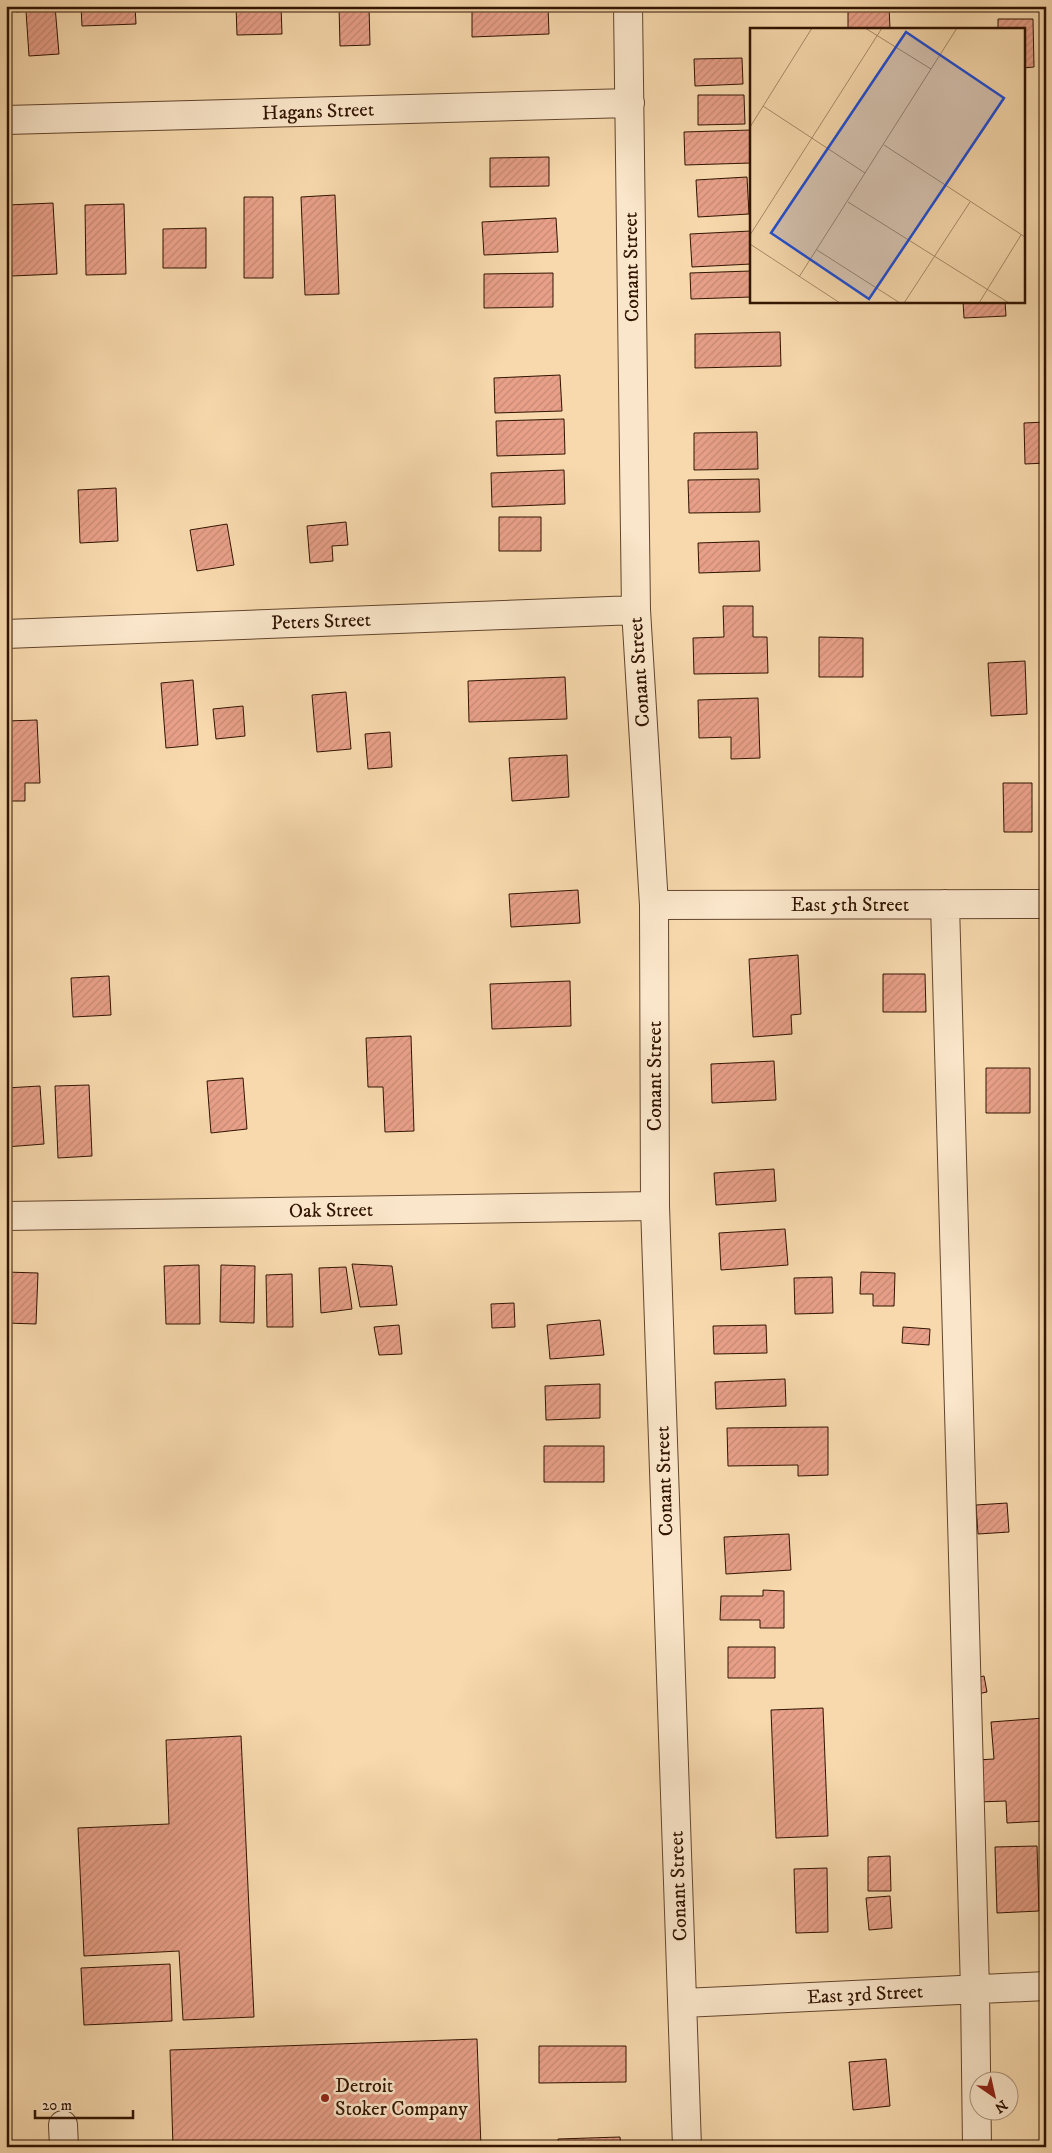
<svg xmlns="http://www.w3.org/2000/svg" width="1052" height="2153" font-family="'IM FELL DW Pica',serif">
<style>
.building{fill:url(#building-hatch);stroke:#311401}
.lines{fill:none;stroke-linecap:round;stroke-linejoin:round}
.minor-casing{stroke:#62452c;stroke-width:30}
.minor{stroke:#fae6ca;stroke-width:28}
.poi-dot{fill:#8f2418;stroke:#fae6ca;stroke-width:2}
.labels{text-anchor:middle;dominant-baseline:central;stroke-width:5;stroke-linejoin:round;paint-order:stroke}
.street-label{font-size:20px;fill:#311401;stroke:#fae6ca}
.poi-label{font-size:20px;fill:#311401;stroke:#fae6ca;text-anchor:start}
.inset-road{fill:none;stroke:#a88a68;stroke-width:1}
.view{fill:#1d4ed8;fill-opacity:0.15;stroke:#1d4ed8;stroke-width:2.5}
.inset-edge{fill:none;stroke:#311401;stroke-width:2.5}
</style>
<defs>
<pattern id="building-hatch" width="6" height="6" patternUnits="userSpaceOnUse" patternTransform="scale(1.25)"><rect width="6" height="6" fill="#e8a089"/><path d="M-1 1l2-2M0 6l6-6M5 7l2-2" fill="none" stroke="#c78974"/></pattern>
</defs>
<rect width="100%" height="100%" fill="#f7d9ad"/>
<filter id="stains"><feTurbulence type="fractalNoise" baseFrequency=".004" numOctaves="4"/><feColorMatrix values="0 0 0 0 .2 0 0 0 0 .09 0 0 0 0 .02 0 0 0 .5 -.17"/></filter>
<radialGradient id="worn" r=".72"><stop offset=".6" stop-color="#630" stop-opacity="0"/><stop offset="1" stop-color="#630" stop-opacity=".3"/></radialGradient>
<!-- building -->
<path class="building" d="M15 6H55L59 54 29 56 26 11 16 12Z
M81 6H135L136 24 82 26Z
M236 6H281L282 34 237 35Z
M339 6H369L370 45 340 46Z
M472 6H548L549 34 472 37Z
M848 6H889L890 29H848Z
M998 19H1033L1034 67 1023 68V29H998Z
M742 58 743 84 695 86 694 59Z
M698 95H744L745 124 698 125Z
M751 130V163L685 165 684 132Z
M549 157V186L490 187V158Z
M747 177 749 214 698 217 696 180Z
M335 195 339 294 305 295 301 197Z
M244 197H273V278H244Z
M53 203 57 274 12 276 8 205Z
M124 204 126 274 86 275 85 205Z
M556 218 558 252 484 255 482 222Z
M206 228V268H163V229Z
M751 231V264L692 267 690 234Z
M751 271V297L691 299 690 273Z
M553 273V307L484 308V274Z
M963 301H1005L1006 316 964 318Z
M780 332 781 366 695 368V334Z
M560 375 562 411 495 413 494 378Z
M564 419 565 454 497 456 496 421Z
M1046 422V463L1025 464 1024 423Z
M757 432 758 469 694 470V433Z
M564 470 565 504 492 507 491 473Z
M759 479 760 512 689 513 688 480Z
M116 488 118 541 80 543 78 490Z
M499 517H541V551H499Z
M346 522 348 545 332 546 333 561 310 563 307 526Z
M227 524 234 565 197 571 190 530Z
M759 541 760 571 699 573 698 543Z
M723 606H753V637H767L768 673 694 674 693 638 724 637Z
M819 637 863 638V677H819Z
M1025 661 1027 714 991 716 988 663Z
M565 677 567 719 469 722 468 681Z
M193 680 198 745 166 748 161 683Z
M346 692 351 749 317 752 312 695Z
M758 698 760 758 731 759V737L699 738 698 700Z
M243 706 245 736 216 739 213 709Z
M37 720 40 783H25V801H6V721Z
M390 732 392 767 368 769 365 734Z
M567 755 569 797 512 801 509 758Z
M1003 783H1032V832H1004Z
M578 890 580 923 511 927 509 894Z
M798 955 801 1014 791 1015 792 1034 753 1037 749 959Z
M883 974H925L926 1012H883Z
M109 976 111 1015 73 1017 71 978Z
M570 981 571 1026 492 1029 490 984Z
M411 1036 414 1131 385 1132 383 1087H368L366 1038Z
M774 1061 776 1100 712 1103 711 1064Z
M986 1068H1030V1113H986Z
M243 1078 247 1129 211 1133 207 1081Z
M89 1085 92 1156 58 1158 55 1086Z
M40 1086 44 1144 6 1147V1088Z
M774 1169 776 1201 716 1205 714 1173Z
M785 1229 788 1265 721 1270 719 1233Z
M352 1264 392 1266 397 1305 360 1307Z
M199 1265 200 1324H166L164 1266Z
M221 1265 255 1266 254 1323 220 1322Z
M346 1267 352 1309 321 1313 319 1268Z
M6 1272 38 1273 36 1324 6 1323Z
M861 1272 895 1273 894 1306H873V1294H860Z
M292 1274 293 1327H267L266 1275Z
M832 1277 833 1313 795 1314 794 1278Z
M514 1303 515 1327 492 1328 491 1304Z
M600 1320 604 1355 550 1359 547 1325Z
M399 1325 402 1354 379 1355 374 1327Z
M766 1325 767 1353 714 1354 713 1326Z
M903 1327 930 1329 929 1345 902 1343Z
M785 1379 786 1406 716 1409 715 1382Z
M600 1384V1418L546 1420 545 1386Z
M828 1427V1475L798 1476V1465L728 1466 727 1428Z
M544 1446H604V1482H544Z
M1007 1503 1009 1532 978 1534 976 1505Z
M789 1534 791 1570 726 1574 724 1537Z
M763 1590 784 1591V1628H760V1620H720L721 1596H763Z
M728 1647H775V1678H728Z
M984 1676 987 1692 973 1695 970 1679Z
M823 1708 828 1836 776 1838 771 1710Z
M1044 1718 1046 1821 1007 1823 1006 1801 978 1802 976 1760 994 1759 991 1722Z
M241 1736 254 2017 183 2020 179 1951 84 1956 78 1828 169 1824 166 1740Z
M1037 1846 1039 1911 997 1913 995 1847Z
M890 1856 891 1891H868V1857Z
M827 1868 828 1932 796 1933 794 1869Z
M890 1896 892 1928 869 1930 866 1898Z
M170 1964 172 2021 84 2025 81 1968Z
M477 2039 481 2147H173L170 2050Z
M539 2046H626V2082L539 2083Z
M886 2059 890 2106 853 2110 849 2062Z
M620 2137 621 2147H558V2139Z"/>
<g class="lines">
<defs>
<path id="minor" d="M628 6 636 610 654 905 655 1206 687 2147
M6 120 630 103
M6 634 636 610
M945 904 975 1990 977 2147
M654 905 1046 904
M6 1216 655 1206
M683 2003 1046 1986
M63 2125 64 2147"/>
</defs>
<!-- minor casing -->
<use href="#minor" class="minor-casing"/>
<!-- minor -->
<use href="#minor" class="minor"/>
</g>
<!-- markers -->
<circle class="poi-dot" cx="325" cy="2098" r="5"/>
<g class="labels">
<!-- street labels -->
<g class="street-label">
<text transform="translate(318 112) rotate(-2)">Hagans Street</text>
<text transform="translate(632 267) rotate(-91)">Conant Street</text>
<text transform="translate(321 622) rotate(-2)">Peters Street</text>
<text transform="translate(640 672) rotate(-94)">Conant Street</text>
<text x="850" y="905">East 5th Street</text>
<text transform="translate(655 1076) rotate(-90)">Conant Street</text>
<text transform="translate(331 1211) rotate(-1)">Oak Street</text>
<text transform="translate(665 1481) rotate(-92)">Conant Street</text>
<text transform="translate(679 1886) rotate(-92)">Conant Street</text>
<text transform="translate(865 1995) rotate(-3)">East 3rd Street</text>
</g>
<!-- poi labels -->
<g class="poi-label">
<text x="335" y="2086">Detroit<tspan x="335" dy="23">Stoker Company</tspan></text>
</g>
</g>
<!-- overview -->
<g transform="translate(750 28)">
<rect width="275" height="275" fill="#f7d9ad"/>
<path class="inset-road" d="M115 0 181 41M13 78 115 145M0 99 62 0M134 117 275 209M98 174 259 275M0 207 132 0M0 216 90 275M67 222 150 275M49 249 207 0M154 275 220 174M229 275 271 207"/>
<path class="view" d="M156 4 254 70 119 271 21 205Z"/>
<rect width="275" height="275" class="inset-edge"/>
</g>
<!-- margin -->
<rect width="1052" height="2153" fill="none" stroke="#f7d9ad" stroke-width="25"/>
<rect x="8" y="8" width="1037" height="2138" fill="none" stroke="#311401" stroke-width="2.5"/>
<rect x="12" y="12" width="1027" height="2128" fill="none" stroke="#311401"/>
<!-- north arrow -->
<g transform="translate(994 2096) rotate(146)"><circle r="24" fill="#fae6ca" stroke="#aa927a"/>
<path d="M0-4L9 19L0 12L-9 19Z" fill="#8f2418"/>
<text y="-8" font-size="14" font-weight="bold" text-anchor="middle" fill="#311401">N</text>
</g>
<!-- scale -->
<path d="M35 2110v8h98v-8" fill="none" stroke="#311401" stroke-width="2.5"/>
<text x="42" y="2110" font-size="15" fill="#311401" stroke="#fae6ca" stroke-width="4" paint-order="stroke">20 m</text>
<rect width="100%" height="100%" filter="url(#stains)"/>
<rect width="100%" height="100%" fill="url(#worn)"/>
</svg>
